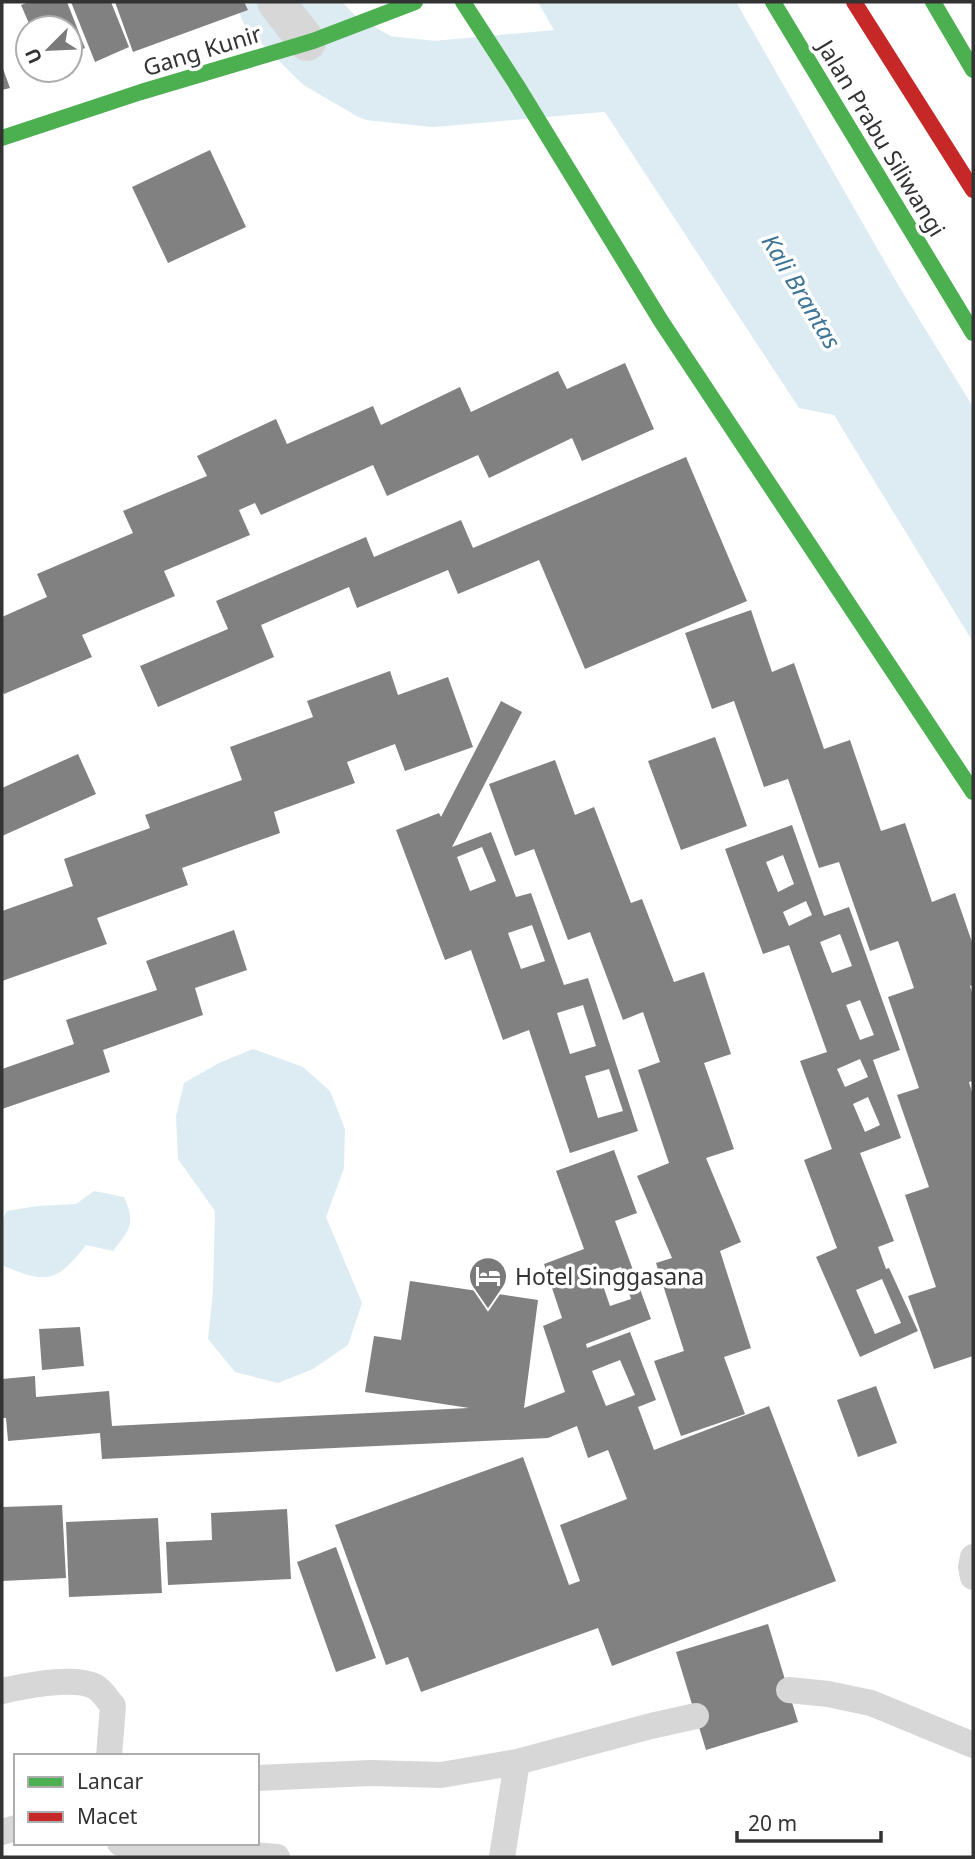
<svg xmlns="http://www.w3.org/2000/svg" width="975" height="1859" font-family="'Noto Sans',sans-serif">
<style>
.water{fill:#ddebf3}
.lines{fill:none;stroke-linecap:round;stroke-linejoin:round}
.river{stroke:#ddebf3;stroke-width:86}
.building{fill:#818181;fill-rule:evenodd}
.lane{stroke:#d7d7d7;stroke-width:26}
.street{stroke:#d7d7d7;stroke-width:38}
.fast{stroke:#4caf50;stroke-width:16}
.jam{stroke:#c62828;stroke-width:16}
.labels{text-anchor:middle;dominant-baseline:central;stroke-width:7;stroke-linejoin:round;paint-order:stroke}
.street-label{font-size:23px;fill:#333;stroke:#fff}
.poi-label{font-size:23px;fill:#333;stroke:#fff;text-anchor:start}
.water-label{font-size:24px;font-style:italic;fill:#3f7597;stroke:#fff}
</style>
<rect width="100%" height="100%" fill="#fff"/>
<!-- water -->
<path class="water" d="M538 2H736L897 283 973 407V642L834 415 799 408 574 65Z
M253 1049 303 1067 330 1091 345 1129 344 1168 326 1217 362 1303 348 1345 313 1369 278 1383 235 1372 208 1339 213 1292 215 1211 178 1159 176 1116 184 1083 219 1063Z
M94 1191 124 1197C136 1224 130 1229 113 1251L86 1245C57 1283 45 1284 2 1265V1220L7 1211 37 1206 76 1204Z"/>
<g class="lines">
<!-- river -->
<path class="river" d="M281 2 329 50 377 78 434 84 668 63"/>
</g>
<!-- building -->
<path class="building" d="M29 2H67L85 48 70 54V28H31L21 5Z
M71 2H111L129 47 95 62Z
M115 2H244L248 10 133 52Z
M2 66 10 88 2 90Z
M210 150 246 227 168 263 132 187Z
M625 363 654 429 582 461 572 438 489 478 478 455 387 496 373 465 261 515 255 503 239 510 250 535 164 571 175 596 82 635 92 657 4 694 2 689V617L47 597 37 574 133 533 123 511 207 476 197 456 276 419 287 444 373 406 381 425 460 387 471 412 558 371 567 389Z
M686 457 747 601 585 669 539 560 458 594 448 570 357 608 349 587 261 625 274 657 158 707 140 666 228 629 216 601 366 537 374 557 461 520 473 548Z
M751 610 772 672 794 663 824 749 850 740 881 831 905 823 932 902 955 893 973 945V985L970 986 973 996V1081L969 1082 973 1096V1356L934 1369 908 1296 936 1287 905 1195 929 1187 897 1095 919 1088 888 997 914 988 898 941 870 951 839 862 819 868 788 779 764 787 734 701 712 709 685 633Z
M390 671 398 695 448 677 473 747 405 771 395 744 347 762 355 783 274 812 280 833 182 868 188 885 97 918 107 944 2 981V911L73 886 64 859 150 828 145 815 242 780 230 747 313 717 307 701Z
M501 701 522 712 452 847 491 832 516 897 531 893 564 985 588 978 638 1131 570 1153 529 1030 503 1040 471 950 445 960 396 830 439 813 441 817ZM482 847 496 881 470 891 457 857ZM532 925 545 961 521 969 508 933ZM583 1005 596 1046 570 1054 557 1013ZM609 1069 623 1111 598 1118 585 1076Z
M715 737 747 826 681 850 648 761Z
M78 754 96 794 2 836V788Z
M555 760 575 815 594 807 631 903 642 899 674 982 704 972 731 1054 704 1063 734 1149 706 1158 741 1242 720 1251 751 1348 724 1357 745 1414 681 1436 654 1361 684 1351 656 1263 672 1258 637 1176 669 1163 638 1070 660 1062 643 1012 623 1020 590 932 568 940 534 849 515 856 489 784Z
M792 825 824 916 849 907 900 1050 873 1060 901 1138 860 1153 894 1241 878 1247 886 1269 889 1268 918 1331 860 1357 816 1257 837 1248 804 1160 832 1149 800 1061 827 1052 789 945 763 954 725 849ZM783 855 794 884 778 892 766 862ZM806 901 812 915 789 926 783 912ZM840 934 852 966 832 973 820 942ZM860 1000 874 1035 860 1040 846 1005ZM860 1059 868 1077 845 1087 837 1069ZM868 1097 880 1125 865 1132 853 1104ZM882 1279 901 1323 875 1334 856 1290Z
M234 930 247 970 195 988 203 1015 103 1050 110 1072 2 1109V1069L74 1044 66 1020 157 990 146 961Z
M614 1150 637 1213 615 1221 651 1319 586 1344 587 1348 630 1332 656 1400 638 1407 654 1450 769 1406 836 1581 612 1666 598 1628 421 1692 408 1657 386 1665 335 1525 523 1457 569 1585 580 1581 560 1525 627 1499 608 1450 588 1458 577 1426 548 1438 102 1459 100 1433 8 1441 6 1418H2V1379L35 1376 36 1397 109 1391 112 1426 469 1408 365 1392 374 1336 401 1340 410 1281 538 1300 524 1408 565 1392 543 1326 562 1318 544 1264 584 1249 556 1171ZM621 1267 631 1299 610 1306 599 1274ZM620 1360 635 1395 606 1406 592 1371Z
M80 1327 84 1366 42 1370 39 1329Z
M876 1386 897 1443 858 1457 837 1400Z
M62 1505 66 1578 2 1581V1507Z
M287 1509 291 1579 168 1585 166 1542 212 1540 211 1513Z
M158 1518 162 1593 69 1597 66 1522Z
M336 1547 376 1658 336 1672 297 1562Z
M768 1624 798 1722 706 1750 676 1652Z"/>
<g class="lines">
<!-- lane -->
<path class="lane" d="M973 1557 971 1567 973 1577
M789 1690 828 1694 871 1703 973 1745
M2 1691C24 1686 74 1676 94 1686 102 1690 107 1699 113 1706L109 1756
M257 1778 371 1773 441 1775 517 1762 651 1726 696 1716
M2 1832 16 1828
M120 1843 277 1857
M502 1857 517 1762"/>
<!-- street -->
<path class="street" d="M276 2 307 42"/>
<!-- fast -->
<path class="fast" d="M463 2 516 84 661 321 973 792
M773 2 973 333
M933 2 973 70
M2 138 141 92 313 41 415 2"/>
<!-- jam -->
<path class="jam" d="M854 2 973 190"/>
</g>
<!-- icons -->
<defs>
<symbol id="hotel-pin" viewBox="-11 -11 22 30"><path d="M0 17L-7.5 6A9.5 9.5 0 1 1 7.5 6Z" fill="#7a7a7a" stroke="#fff"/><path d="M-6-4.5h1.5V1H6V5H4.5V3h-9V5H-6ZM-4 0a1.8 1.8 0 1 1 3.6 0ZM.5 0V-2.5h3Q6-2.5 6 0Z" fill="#fff"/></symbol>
</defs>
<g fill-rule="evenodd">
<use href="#hotel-pin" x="466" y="1254" width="44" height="60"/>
</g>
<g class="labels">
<!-- street labels -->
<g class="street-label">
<text transform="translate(202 50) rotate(-17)">Gang Kunir</text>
<text transform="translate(882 138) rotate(59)">Jalan Prabu Siliwangi</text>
</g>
<!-- poi labels -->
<g class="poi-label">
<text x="515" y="1276">Hotel Singgasana</text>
</g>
<!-- water labels -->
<g class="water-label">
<text transform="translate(802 291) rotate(59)">Kali Brantas</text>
</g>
</g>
<!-- border -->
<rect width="975" height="1859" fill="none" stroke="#333333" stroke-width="7"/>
<!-- legend -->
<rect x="14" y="1754" width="245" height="91" fill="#ffffff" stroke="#adadad" stroke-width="2"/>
<rect x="28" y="1777" width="35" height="10" fill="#4caf50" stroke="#adadad" stroke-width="2"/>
<text x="77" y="1789" font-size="21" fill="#333333">Lancar</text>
<rect x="28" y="1812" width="35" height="10" fill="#c62828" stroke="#adadad" stroke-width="2"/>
<text x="77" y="1824" font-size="21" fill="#333333">Macet</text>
<!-- north arrow -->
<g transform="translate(49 49) rotate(246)"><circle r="33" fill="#ffffff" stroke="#adadad" stroke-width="2"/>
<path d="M0-5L12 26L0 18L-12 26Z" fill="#7a7a7a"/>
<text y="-10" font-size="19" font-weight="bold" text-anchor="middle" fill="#333333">U</text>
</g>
<!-- scale -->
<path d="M737 1831v10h144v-10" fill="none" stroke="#333333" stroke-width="3.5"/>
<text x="748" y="1831" font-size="21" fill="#333333" stroke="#ffffff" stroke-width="5" paint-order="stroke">20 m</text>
</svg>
